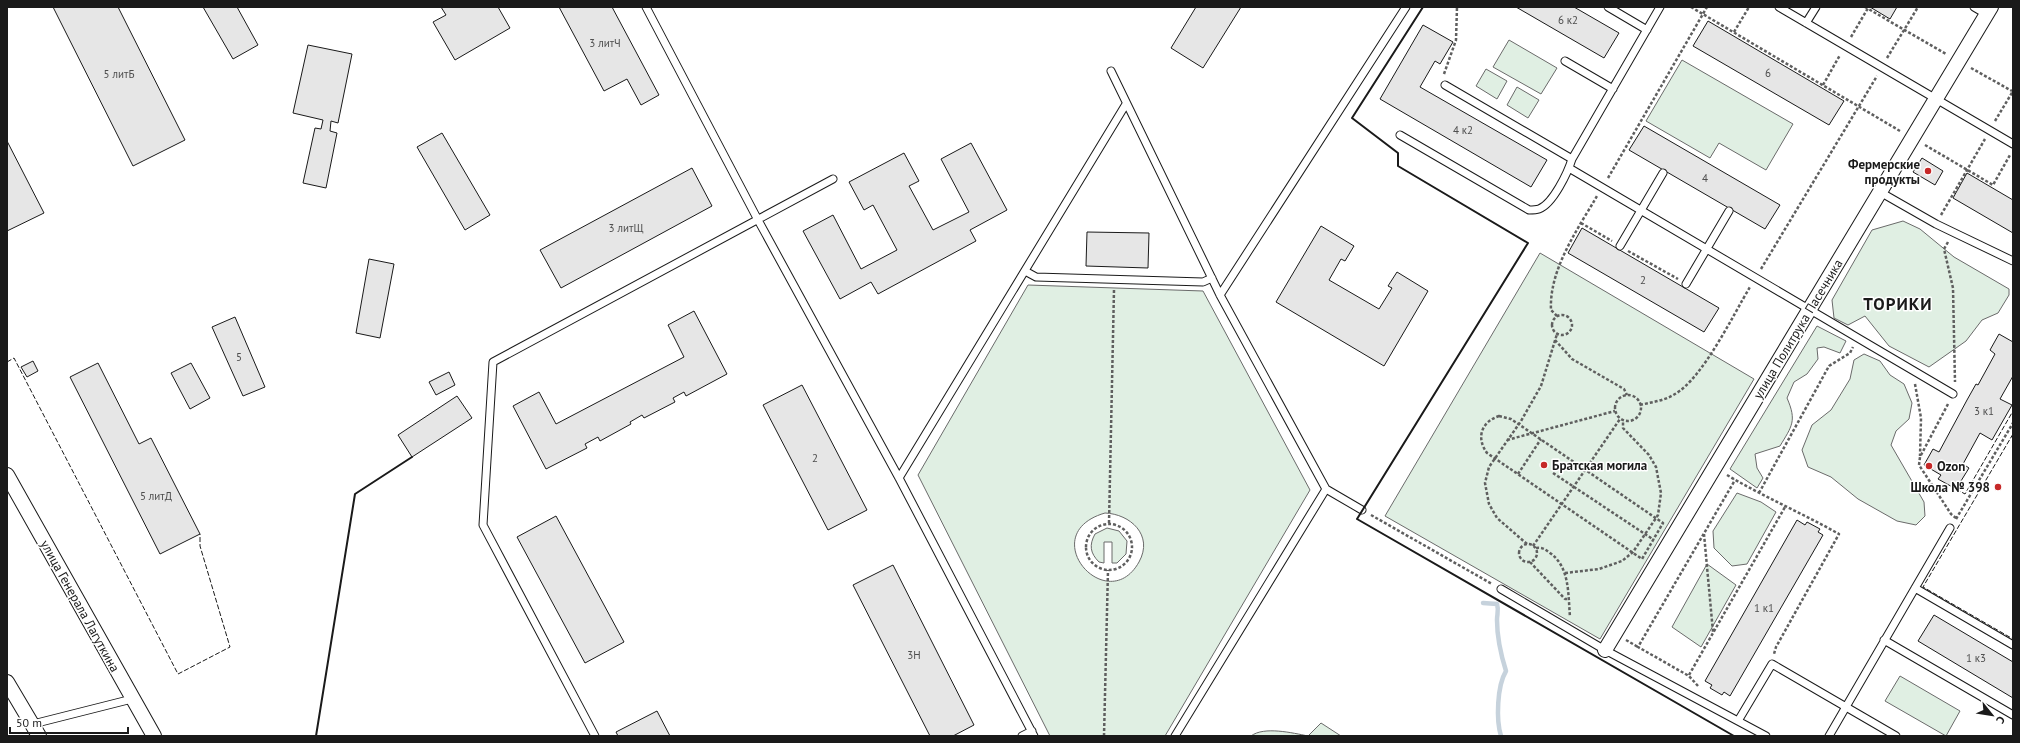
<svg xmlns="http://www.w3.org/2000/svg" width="2020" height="743" font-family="'PT Sans',sans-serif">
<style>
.green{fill:#e0efe3;stroke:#6a6a6a;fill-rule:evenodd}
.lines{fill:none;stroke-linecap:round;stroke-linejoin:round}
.stream{stroke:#c6d2dc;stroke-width:4.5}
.building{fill:#e6e6e6;stroke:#1a1a1a}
.service-casing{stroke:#1a1a1a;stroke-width:9}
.minor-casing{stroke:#1a1a1a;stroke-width:16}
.path{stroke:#5f5f5f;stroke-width:2.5;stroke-dasharray:3 2;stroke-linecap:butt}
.service{stroke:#fff;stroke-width:7}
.minor{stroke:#fff;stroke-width:14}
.fence{stroke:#1a1a1a;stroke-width:1;stroke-dasharray:5 2;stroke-linecap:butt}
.wall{stroke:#1a1a1a;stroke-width:2}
.poi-dot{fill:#c62828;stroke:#fff;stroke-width:1.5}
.labels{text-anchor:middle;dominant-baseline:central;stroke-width:3;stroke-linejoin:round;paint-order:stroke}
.number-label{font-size:11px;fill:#4d4d4d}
.poi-label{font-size:13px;font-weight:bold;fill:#1a1a1a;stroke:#fff;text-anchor:end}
.street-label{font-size:13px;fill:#1a1a1a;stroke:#fff}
.district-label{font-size:17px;font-weight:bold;letter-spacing:1px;fill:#1a1a1a;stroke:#fff}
</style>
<rect width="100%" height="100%" fill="#fff"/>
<!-- green -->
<path class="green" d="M1509 40 1557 68 1541 94 1493 67Z
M1682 60 1793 124 1766 170 1719 143 1710 158 1646 121Z
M1486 69 1507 81 1497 99 1476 86Z
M1517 87 1539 100 1528 118 1507 105Z
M1903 221 1920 229 1954 257 2009 289V295L1998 313 1982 320 1966 341 1929 367 1889 346 1865 316 1848 325 1834 318 1832 300 1872 230Z
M1540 253 1754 379 1600 639 1385 516Z
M1028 285 1203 291 1310 490 1165 736H1050L918 475ZM1105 513C1130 514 1154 535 1139 562 1107 619 1033 534 1105 513Z
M1817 326 1846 341 1840 353 1824 347 1817 348 1818 359 1807 374 1794 382 1787 398C1797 421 1792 426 1780 446L1755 454 1757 468 1763 478 1757 488 1730 469Z
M1864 354 1880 361 1890 375 1904 384 1912 403 1909 419 1896 431 1891 445 1924 502 1925 516 1916 525 1897 521 1858 499 1831 477 1808 467 1802 450 1812 425 1831 410 1850 379 1854 360Z
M1737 493 1761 502 1776 512 1747 564 1732 566 1714 548 1713 531Z
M1107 528 1119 531 1127 541 1126 554 1117 563H1112V542H1104V563L1099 562C1090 553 1089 545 1095 534Z
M1707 564 1736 585 1701 647 1672 627Z
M1900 676 1960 711 1946 736 1885 701Z
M1321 723 1341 736H1251C1264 726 1293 733 1308 736Z"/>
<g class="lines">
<!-- stream -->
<path class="stream" d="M1483 603 1497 604C1499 610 1497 614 1497 620 1497 637 1501 655 1506 671 1497 686 1496 720 1501 736"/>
</g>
<!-- building -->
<path class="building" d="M53 7H118L185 140 133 166Z
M203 7H237L258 45 233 59Z
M441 7H498L510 28 455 60 433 22 446 15Z
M559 7H612L659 95 641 105 627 79 604 91Z
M1196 7H1241L1203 68 1171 48Z
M1516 7H1574L1619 33 1604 58Z
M1870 7H1897L1890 19Z
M1708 21 1844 101 1829 125 1693 46Z
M1423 25 1453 42 1440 64 1435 61 1420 87 1547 160 1531 187 1380 99Z
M308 45 352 54 338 123 331 121 330 131 337 133 326 188 303 183 315 128 321 129 323 120 293 113Z
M1644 126 1780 205 1765 229 1629 150Z
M442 133 490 215 465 230 417 147Z
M7 141 44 213 7 231Z
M971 143 1007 210 970 230 976 241 878 294 871 282 840 299 803 231 833 215 861 269 897 250 873 205 864 210 849 182 904 153 919 181 909 186 933 230 969 212 941 159Z
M1922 158 1943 171 1935 185 1913 172Z
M692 168 712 206 561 288 540 250Z
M1967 173 2013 200V233L1953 198Z
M1321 226 1354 246 1345 261 1341 259 1329 280 1379 309 1392 288 1388 286 1397 272 1428 291 1384 366 1276 302Z
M1582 228 1719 308 1704 332 1568 253Z
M1087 232 1149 233 1148 268 1086 266Z
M369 259 394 264 380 338 356 333Z
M694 311 727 374 686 396 684 392 673 398 675 402 644 418 642 415 630 422 631 424 600 441 598 437 585 444 587 448 546 469 513 406 539 392 556 424 684 357 668 325Z
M235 317 265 387 243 396 212 327Z
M1999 334 2013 342V376L2000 399 2012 405 1992 440 1980 433 1963 464 1969 468 1956 489 1938 479 1941 475 1924 465 1933 449 1939 452 1967 400 1976 384 1978 385 1995 354 1990 350Z
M33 361 38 371 27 377 21 367Z
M98 363 139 444 151 438 200 534 160 554 70 377Z
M191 363 210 398 190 409 171 373Z
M449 372 455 385 436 395 429 382Z
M802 385 867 510 828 530 763 405Z
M457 396 472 418 412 457 398 435Z
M556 516 624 642 585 663 517 537Z
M1797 520 1805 525 1807 522 1820 529 1818 532 1823 535 1730 696 1724 692 1722 695 1710 688 1712 685 1705 681Z
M893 565 974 725 953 736H930L853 585Z
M1934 615 2013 662V698L1918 641Z
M657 711 670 736H618L616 732Z"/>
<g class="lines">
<defs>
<path id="service" d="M646 7 758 220 899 478 1034 736
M1608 7 1647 30
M1779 7 2013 144
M1974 7 1986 14
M1806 23 1816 7
M1565 61 1613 89
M1111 71 1220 295 1326 489 1175 736
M1445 85 1572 159
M1400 135 1529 210C1532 210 1536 210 1539 209 1553 204 1568 172 1572 159L1660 7
M1569 168 1953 394
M1880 192 1936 224 2013 261
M1620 246 1663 173
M1025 271 1036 277 1203 282 1212 278
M1686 284 1729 211
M1220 295 1406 7
M899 478 1126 104
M1326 489 1362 510
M1915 588 2013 645
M1501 589 1605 650 1766 736
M1884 640 2013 715
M1738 721 1772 664 1896 736
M33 724 132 699
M595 736 483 525 493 362 833 179
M1022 736 1032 731
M1829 736 1950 528"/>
<path id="minor" d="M7 475 154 736
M1605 650 1991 7
M7 682 39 736"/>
</defs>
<!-- service casing -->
<use href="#service" class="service-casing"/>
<!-- minor casing -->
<use href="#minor" class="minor-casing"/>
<!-- path -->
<path class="path" d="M1691 7 1900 131
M1865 7 1946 54
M1734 32 1749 7
M1851 37 1868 8
M1887 58 1918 7
M1971 68 2012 91
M1444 74 1456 40 1457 7
M1823 85 1840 55
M1995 121 2013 91
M1925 145 1993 185 2010 155
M1608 178 1707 7
M1941 215 1985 139
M1581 223 1612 241
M1948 242 1944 249 1953 288 1955 382
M1628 251 1678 279
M1761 269 1877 76
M1552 325a10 10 0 1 1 20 0a10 10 0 1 1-20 0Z
M1557 316 1551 310C1549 269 1578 229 1597 196
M1555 340 1572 359 1624 389 1627 395
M1915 384 1921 418 1920 456
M1615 408a13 13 0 1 1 26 0a13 13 0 1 1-26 0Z
M1948 404 1920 457 1919 465 1951 514 1956 518
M1640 405C1652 402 1664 401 1675 394 1703 378 1733 315 1750 287
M1499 416 1511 419 1663 523 1642 559 1487 453C1476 438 1481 422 1499 416Z
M1507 440 1615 411
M1553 473 1654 540
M1518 474 1541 439
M1727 475C1764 497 1802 513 1839 534L1776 647 1774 654
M1759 493 1829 366 1850 353 1853 347
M1371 515 1492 584
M1956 519 2013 423
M1109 523 1114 290
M1086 547a23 23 0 1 1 46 0a23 23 0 1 1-46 0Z
M1704 534 1713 632
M1519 553a9 9 0 1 1 18 0a9 9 0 1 1-18 0Z
M1527 544 1497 518 1489 504 1485 483 1489 467 1521 421 1541 386 1557 334
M1533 546 1620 419
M1536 548C1542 547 1545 549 1550 553 1570 567 1568 594 1570 617
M1530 562 1565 599H1568
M1565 573 1599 569 1622 561 1633 552 1658 515 1661 493 1656 467 1649 455 1623 428V421
M1626 640 1638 647
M1689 675 1785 507
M1698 686 1689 676 1638 647 1735 480
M1104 736 1108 570"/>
<!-- service -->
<use href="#service" class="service"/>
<!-- minor -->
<use href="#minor" class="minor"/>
<!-- fence -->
<path class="fence" d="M7 362 14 358 178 674 230 647 200 546V534
M2013 434 1923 587 2013 639
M1956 489 1965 494 2013 411"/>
<!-- wall -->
<path class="wall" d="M1423 7 1352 118 1398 153V166L1528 243 1357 519 1734 736
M316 736 355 494 412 457"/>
</g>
<!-- markers -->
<g class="poi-dot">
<circle cx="1928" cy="171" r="4"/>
<circle cx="1544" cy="465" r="4"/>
<circle cx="1929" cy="466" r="4"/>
<circle cx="1998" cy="487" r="4"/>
</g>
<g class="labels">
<!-- number labels -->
<g class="number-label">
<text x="1568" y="20">6 к2</text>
<text x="605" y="43">3 литЧ</text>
<text x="1768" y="73">6</text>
<text x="119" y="74">5 литБ</text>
<text x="1463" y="130">4 к2</text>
<text x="1705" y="178">4</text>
<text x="626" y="228">3 литЩ</text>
<text x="1643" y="280">2</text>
<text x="239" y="357">5</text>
<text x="1984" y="411">3 к1</text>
<text x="815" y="458">2</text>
<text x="156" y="496">5 литД</text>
<text x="1764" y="608">1 к1</text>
<text x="914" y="655">3Н</text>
<text x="1976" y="658">1 к3</text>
</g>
<!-- poi labels -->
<g class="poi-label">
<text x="1920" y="164">Фермерские<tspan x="1920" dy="15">продукты</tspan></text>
<text x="1552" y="465" text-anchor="start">Братская могила</text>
<text x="1937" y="466" text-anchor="start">Ozon</text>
<text x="1990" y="487">Школа № 398</text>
</g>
<!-- street labels -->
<g class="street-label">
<text transform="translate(1798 329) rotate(-59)">улица Политрука Пасечника</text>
<text transform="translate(80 606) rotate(61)">улица Генерала Лагуткина</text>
</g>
<!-- district labels -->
<g class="district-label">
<text x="1898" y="304">ТОРИКИ</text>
</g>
</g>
<!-- border -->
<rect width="2020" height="743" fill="none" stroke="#1a1a1a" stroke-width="16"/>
<!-- north arrow -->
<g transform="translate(1992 715) rotate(120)" stroke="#ffffff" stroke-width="3" paint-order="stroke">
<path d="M0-3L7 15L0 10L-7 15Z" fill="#1a1a1a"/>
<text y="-6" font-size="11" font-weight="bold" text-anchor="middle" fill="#1a1a1a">С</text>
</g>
<!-- scale -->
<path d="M10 727v6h118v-6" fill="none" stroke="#1a1a1a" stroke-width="2"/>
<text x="16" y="727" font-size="12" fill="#1a1a1a" stroke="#ffffff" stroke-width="3" paint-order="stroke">50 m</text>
</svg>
